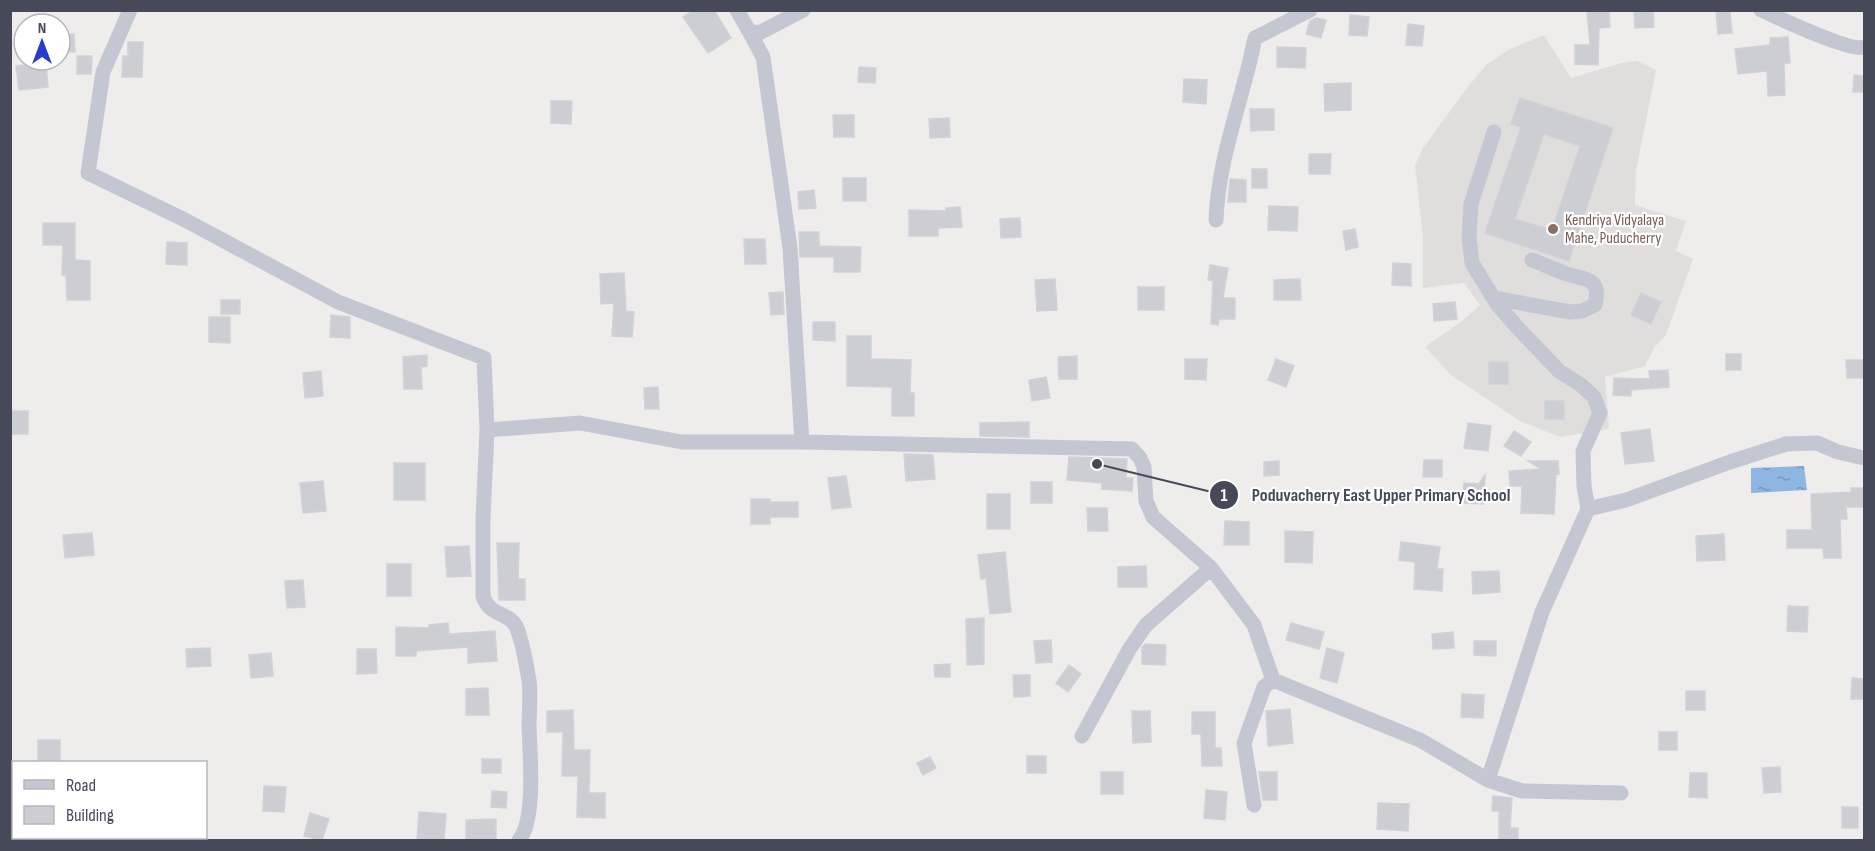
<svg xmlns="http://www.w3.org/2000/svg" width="1875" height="851" font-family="'Sofia Sans Condensed',sans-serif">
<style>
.education{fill:#e0dedd}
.water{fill:url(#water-ripples)}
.building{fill:#cdcdd4;stroke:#d1d1d7;stroke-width:1.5;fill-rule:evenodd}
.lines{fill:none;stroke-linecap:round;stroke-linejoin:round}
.minor{stroke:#c4c7d2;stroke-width:15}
.education-dot{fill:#8d6e63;stroke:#fff;stroke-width:2}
.labels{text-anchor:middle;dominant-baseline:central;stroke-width:4.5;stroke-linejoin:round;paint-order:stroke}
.education-label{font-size:16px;fill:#785e54;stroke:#fff;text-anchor:start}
.leader{fill:none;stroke:#464a58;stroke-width:2}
.callout-dot{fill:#464a58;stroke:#fff;stroke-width:2}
.mark-label{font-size:18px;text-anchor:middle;font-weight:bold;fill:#fff}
.callout-label{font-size:18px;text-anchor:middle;font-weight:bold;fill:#464a58;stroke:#fff;stroke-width:4.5;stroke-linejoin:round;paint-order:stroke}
</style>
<defs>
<pattern id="water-ripples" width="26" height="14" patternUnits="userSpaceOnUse" patternTransform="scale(1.5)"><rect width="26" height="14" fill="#8eb6e3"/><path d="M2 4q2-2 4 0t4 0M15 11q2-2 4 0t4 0" fill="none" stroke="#7696bb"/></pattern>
</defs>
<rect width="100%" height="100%" fill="#efedec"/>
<!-- education -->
<path class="education" d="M1544 35 1571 78 1621 63 1637 61 1656 70 1636 171 1635 205 1686 221 1676 251 1693 259 1666 335 1654 348 1645 366 1605 377 1609 429 1560 437 1520 421 1451 375 1425 347 1462 321 1480 305 1464 283 1423 288V238L1415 165 1423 148 1467 88 1486 65 1508 50Z"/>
<!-- water -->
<path class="water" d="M1804 466 1807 490 1751 493V468Z"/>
<!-- building -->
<path class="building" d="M694 10H714L731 38 708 53 683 17Z
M1587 10H1609L1610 27 1599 28 1598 65 1575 64V45H1590Z
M1634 10H1653L1654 27 1635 28Z
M1716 10H1730L1732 33 1718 34Z
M1350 15 1369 17 1367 36 1349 35Z
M1316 18 1326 20 1321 38 1306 34 1310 21Z
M1408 24 1424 26 1422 46 1406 45Z
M60 34H74L75 52H60Z
M1788 37 1790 63H1784L1785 95 1768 96 1767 71 1738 74 1735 49 1770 45V38Z
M128 42H143L142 77H122L123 56H128Z
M1277 47 1306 48 1305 68 1277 67Z
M77 56H92L91 74H77Z
M46 63 48 87 19 90 16 66Z
M859 67 876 68 875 83 858 82Z
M1854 75 1864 76V92H1853Z
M1184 79 1207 80 1206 104 1183 102Z
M1351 83V110L1325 111 1324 84Z
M1520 98 1613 128 1569 261 1485 233 1521 127 1511 124ZM1544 134 1580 146 1552 230 1515 219Z
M551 101H572L571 124 551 123Z
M1250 109H1274V130L1251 131Z
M833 115H854V137H834Z
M949 118 950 137 930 138 929 119Z
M1309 154H1331L1330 174H1309Z
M1252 169H1267V188H1252Z
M843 178H866V201H843Z
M1230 179 1246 180V202H1228Z
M814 190 816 208 799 209 798 192Z
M1269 206 1298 207 1297 231 1268 230Z
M960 207 962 227 938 228V236H909V210L946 211V208Z
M1020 218 1021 237 1001 238 1000 219Z
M43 223H75V260L90 261V300H67L66 275H62L63 245H43Z
M1355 229 1358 247 1346 250 1343 231Z
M799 232H819V246L861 247 860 272H834V257H800Z
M744 239H765L766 264H745Z
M167 242 187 243V265L166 264Z
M1393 263 1411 264V286L1392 285Z
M1210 265 1228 268 1223 298H1235V319H1219L1218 325 1211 324 1213 281 1208 280Z
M624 273 626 311 634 312 632 337 612 336 614 303 601 304 600 274Z
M1055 279 1057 310 1037 311 1035 280Z
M1300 279 1301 300H1274V280Z
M1138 287H1164V310H1138Z
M783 292 784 314 771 315 769 293Z
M1641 293 1661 302 1651 324 1631 315Z
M221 300H240V314H221Z
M1455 302 1457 319 1434 321 1433 304Z
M331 315 350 317V338L330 337Z
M209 317H230V343L209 342Z
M813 322H835V341L813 340Z
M847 336H871V359L911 360 910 393H914V416H892V387L847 386Z
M1726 354H1741V370H1726Z
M427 355V366L421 367 422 389H404L403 357Z
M1077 356V379H1059L1058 357Z
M1185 359H1207L1206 380 1185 379Z
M1276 359 1294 366 1286 387 1268 380Z
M1846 360H1864V378H1847Z
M1489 362H1508V384H1489Z
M1668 370 1669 387 1631 390V396L1613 395 1614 378 1650 379 1649 371Z
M321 371 323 396 305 398 303 373Z
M1046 377 1050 398 1032 401 1029 380Z
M658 387 659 409H645L644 388Z
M1545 401H1564V419H1545Z
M10 411H28V434H10Z
M1029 422V437L980 436V423Z
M1468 423 1491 426 1488 451 1464 448Z
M1650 429 1654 461 1625 464 1621 433Z
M1514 431 1531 442 1521 456 1504 446Z
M904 454 933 455 935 479 906 481Z
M1069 457 1127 459 1126 478H1133L1132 491 1102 489V483L1067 480Z
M1424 460H1442V477H1423Z
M1279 461V475L1264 476V462Z
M1528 461H1558L1559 474H1556L1554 514 1521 513 1522 486H1510L1509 471 1541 469Z
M394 463H425V500H394Z
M1485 475 1483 504 1462 503 1464 483 1479 484Z
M846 476 851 507 832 509 828 478Z
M323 481 326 511 303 513 300 483Z
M1031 482H1052V503H1031Z
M1851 488H1864V507H1846L1847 519H1840L1841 558H1824L1823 548H1787V530H1812L1811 494 1851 492Z
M987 494H1010V529H987Z
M751 499H770V502H798V517H770V524H751Z
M1087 508H1107L1108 531H1088Z
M1225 521 1249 522V545H1224Z
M1285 531 1313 532 1312 563 1285 562Z
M92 533 94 555 65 558 63 535Z
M1724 534 1725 560 1697 561 1696 536Z
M1401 542 1440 547 1437 569H1443L1442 591 1414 589 1415 562 1399 560Z
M497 543H519L518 579H525V600H499Z
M469 546 471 576 447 577 445 547Z
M1005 552 1011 612 990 614 986 578 981 579 978 555Z
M387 564H411V596H387Z
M1146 566 1147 587H1118V567Z
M1499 571 1500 592 1473 594 1472 572Z
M303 580 305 607 287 608 285 581Z
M1788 606 1808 607 1807 632 1787 631Z
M984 618V664L967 665 966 619Z
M448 623 449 634 495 631 497 661 468 663V647L416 651V656H396V627L429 628V625Z
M1291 623 1324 632 1319 649 1286 640Z
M1453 632 1454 648 1433 649 1432 634Z
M1051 640 1052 662 1036 663 1034 641Z
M1474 641H1496V656L1474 655Z
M1145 644 1166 645 1165 665 1142 664V647Z
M210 648 211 666 187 667 186 649Z
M1327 648 1344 653 1337 683 1320 678Z
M357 649H376L377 673 357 674Z
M271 653 273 676 251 678 249 655Z
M950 664V677H935L934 665Z
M1069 665 1081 674 1068 692 1056 683Z
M1013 675H1030V696L1014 697Z
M1852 678 1864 679V699H1851Z
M488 688 489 715H466V689Z
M1686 691H1705V710H1686Z
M1462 694 1484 695 1483 718 1461 717Z
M1290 709 1293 743 1268 746 1266 711Z
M573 710 574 750H590L589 793H605V818L577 817 578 776H562L563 732H547V711Z
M1132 711H1150L1151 742 1133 743Z
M1192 712H1215V748H1221L1222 766H1202L1201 734H1192Z
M1659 732H1677V750H1659Z
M38 740H60V760H38Z
M1027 756H1046V773H1027Z
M930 757 936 768 923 775 917 763Z
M482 759H501V773H482Z
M1780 767 1781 792 1764 793 1762 768Z
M1101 772H1123V794H1101Z
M1259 772H1277V800H1263Z
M1690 773H1707V798L1689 797Z
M264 786 286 787 284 812 263 811Z
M1206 790 1227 792 1225 820 1204 818Z
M492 791 507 792 506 808 491 807Z
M1493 796 1512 798 1510 828H1518V840H1499V811H1492Z
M1378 803 1409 804 1408 831 1377 829Z
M1842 807H1858V828H1842Z
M419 812 446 814 444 840H417Z
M310 813 329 819 322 840 304 836Z
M496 819V840H466V820Z"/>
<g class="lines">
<!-- minor -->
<path class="minor" d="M130 10 103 72 88 173 185 220 338 302 484 358 487 430 483 518V596C489 616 508 612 516 626 523 642 526 664 529 680 531 695 529 712 529 727 530 754 536 820 519 840
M737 10 749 31 759 33 803 10
M1761 10C1779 18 1851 52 1864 47
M749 31 763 57 790 248 802 442
M1216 220C1218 158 1243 99 1255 38L1310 10
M1494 298 1570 312 1582 311 1595 305C1602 277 1585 280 1564 273 1553 269 1543 264 1532 260
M487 430 580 423 682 442H802L1132 449 1140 458 1144 467 1146 501 1153 517 1211 568 1254 625 1273 680 1420 740 1488 780 1522 791 1621 793
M1588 509 1626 500 1730 462 1786 444 1817 443 1838 452 1864 458
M1082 736 1130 648 1146 625 1211 568
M1488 780 1542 612 1588 509 1584 486 1583 451 1600 413 1594 397 1581 385 1559 371 1517 327 1497 304 1472 263 1469 236 1471 204 1494 132
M1254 805 1244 743 1264 687 1273 680"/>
</g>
<!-- markers -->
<circle class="education-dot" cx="1553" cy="229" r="6"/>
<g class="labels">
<!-- education labels -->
<g class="education-label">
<text x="1565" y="220">Kendriya Vidyalaya<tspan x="1565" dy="18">Mahe, Puducherry</tspan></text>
</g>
</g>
<!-- callouts -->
<path class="leader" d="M1097 464L1224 495"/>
<g class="callout-dot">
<circle cx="1097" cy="464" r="6"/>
<circle cx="1224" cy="495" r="15"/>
</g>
<g class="mark-label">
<text x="1224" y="501">1</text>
</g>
<g class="callout-label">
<text x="1381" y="501">Poduvacherry East Upper Primary School</text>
</g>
<!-- border -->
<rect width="1875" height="851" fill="none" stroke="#464a58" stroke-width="24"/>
<!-- legend -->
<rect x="12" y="761" width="195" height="78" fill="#ffffff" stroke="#b5b7bc" stroke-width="1.5"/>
<rect x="24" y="780" width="30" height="9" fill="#c4c7d2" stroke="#b5b7bc" stroke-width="1.5"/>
<text x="66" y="791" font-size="18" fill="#464a58">Road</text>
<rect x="24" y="806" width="30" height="18" fill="#cdcdd4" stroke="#b5b7bc" stroke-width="1.5"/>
<text x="66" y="821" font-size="18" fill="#464a58">Building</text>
<!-- north arrow -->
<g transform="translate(42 42)"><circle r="28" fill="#ffffff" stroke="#b5b7bc" stroke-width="1.5"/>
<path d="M0-4.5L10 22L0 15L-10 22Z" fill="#293bcc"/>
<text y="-9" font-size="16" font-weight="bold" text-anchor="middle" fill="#464a58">N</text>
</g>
</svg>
